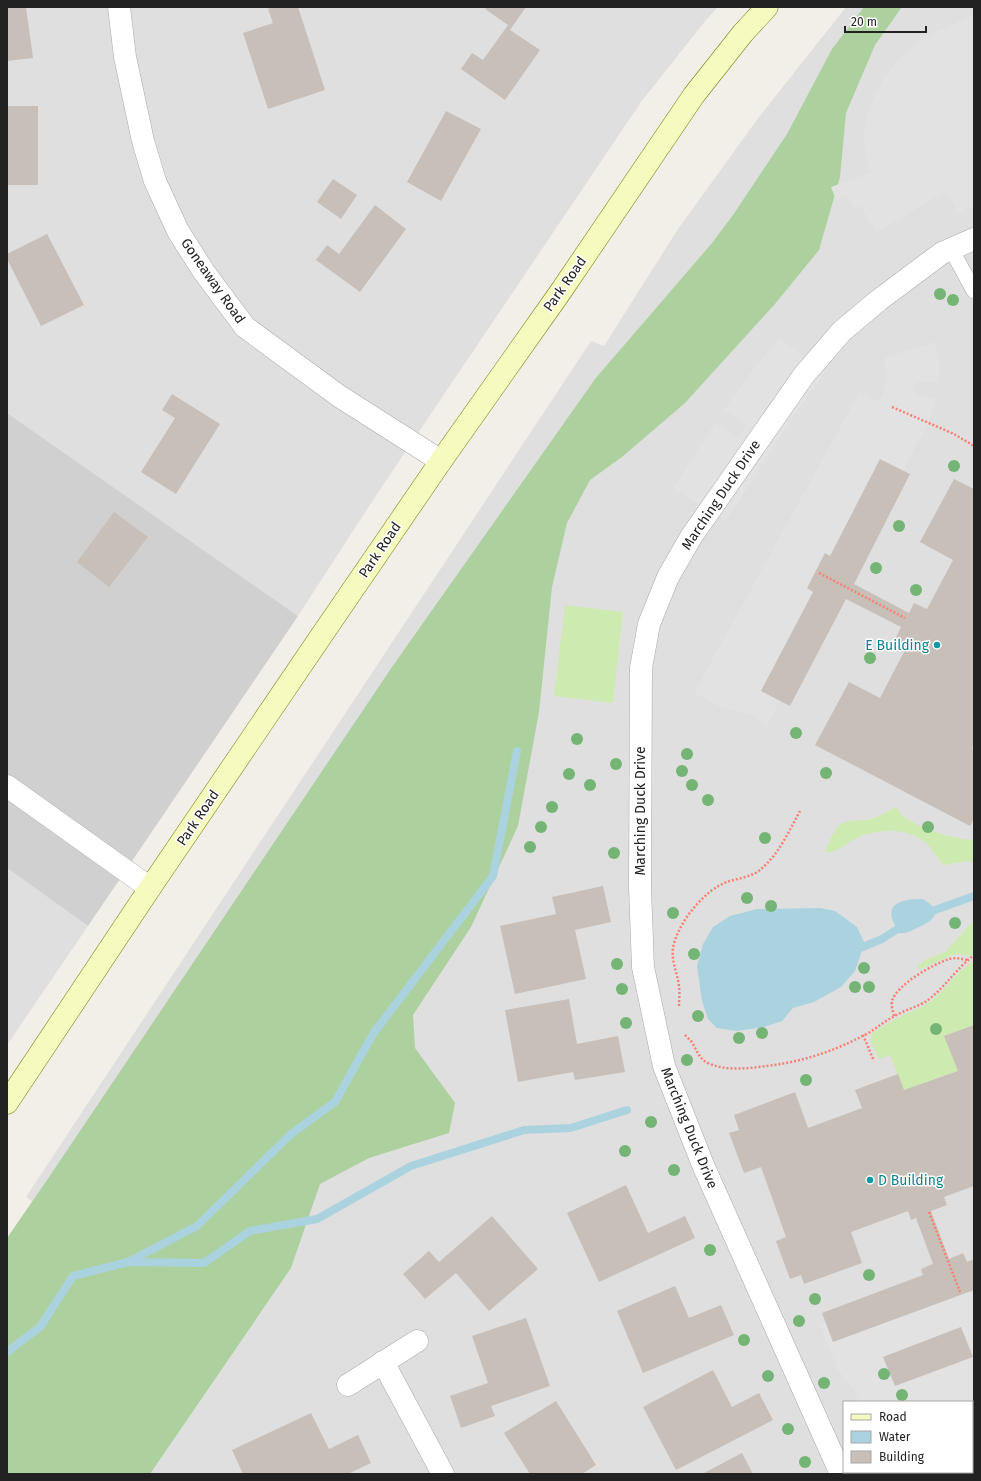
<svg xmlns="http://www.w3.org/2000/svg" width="981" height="1481" font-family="'Fira Sans',sans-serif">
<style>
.residential{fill:#e0dfdf;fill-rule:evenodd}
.religious{fill:#d0d0d0}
.grass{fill:#cdebb0}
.forest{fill:#add19e}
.parking{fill:#e2e2e2}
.water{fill:#aad3df}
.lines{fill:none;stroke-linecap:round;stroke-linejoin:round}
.stream{stroke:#aad3df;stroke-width:8}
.building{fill:#c7bfb8}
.lane-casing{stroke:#a9a9a9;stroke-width:16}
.street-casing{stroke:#a9a9a9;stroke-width:23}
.secondary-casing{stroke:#707d05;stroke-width:23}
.path{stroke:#fa8072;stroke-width:2.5;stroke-dasharray:2 2;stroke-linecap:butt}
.lane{stroke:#fff;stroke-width:15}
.street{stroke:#fff;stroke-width:22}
.secondary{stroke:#f7fabf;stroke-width:22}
.tree{fill:#74b475}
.culture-dot{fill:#0f9aa8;stroke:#fff;stroke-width:1.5}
.labels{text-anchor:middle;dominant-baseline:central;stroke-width:3;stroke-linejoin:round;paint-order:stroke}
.street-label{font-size:14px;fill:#222;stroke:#fff}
.culture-label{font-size:14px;fill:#0d838f;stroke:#fff;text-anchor:end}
</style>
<rect width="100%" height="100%" fill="#f2efe9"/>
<!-- residential -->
<path class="residential" d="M7 7H718L706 20 641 102 375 497 298 616 7 413Z
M846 7H974V1474H7L35 1203 26 1197 591 341 604 346 678 229 759 117ZM844 1402H972V1472H844Z
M7 868 88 926 7 1045Z"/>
<!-- religious -->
<path class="religious" d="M7 413 298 616 88 926 7 868Z"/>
<!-- grass -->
<path class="grass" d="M565 605 623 612 613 703 554 696Z
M896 806C901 825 956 840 974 840V863L969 861 943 865C938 859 933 851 928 845 908 826 876 828 853 840 843 845 837 854 825 852 829 843 832 833 838 827 846 818 860 822 871 819 880 816 888 812 896 806Z
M974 920V954L970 956 955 954 918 970V966L925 960 945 952Z
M974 960V1025L945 1036 958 1071 904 1090 890 1055 879 1059C876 1052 869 1042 871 1034 878 1030 885 1025 892 1021 905 1013 919 1010 931 1001 947 989 957 970 974 960Z"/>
<!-- forest -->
<path class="forest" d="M864 7H902L875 45 846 113 840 177 819 250 775 304 685 403 622 457 590 480 567 523 552 587 539 712 518 826 471 927 413 1015 415 1048 455 1103 449 1133 369 1158 320 1184 291 1268 150 1474H7V1238L45 1183 392 667 595 379 712 243 733 215 787 134 832 49Z"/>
<!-- parking -->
<path class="parking" d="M974 14V205L959 213 946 191 876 233 861 206 854 209 847 196 836 200 831 187 870 173 865 155 864 130 869 108 884 78 902 55 929 36Z
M779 338 825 372 792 418 726 521 673 488 715 423 738 438 746 425 724 410 749 375Z
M935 342 939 366 938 382H917L914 386V390L919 395 937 400 933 411 925 429 767 725 751 715 716 705 694 693 859 393 874 400H879L882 395 886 379V368L884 358Z
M974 1264V1442L972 1443V1402H859L853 1388 838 1370 820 1324Z"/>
<!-- water -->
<path class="water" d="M923 899C944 912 935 920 917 928 911 931 906 934 899 933 897 928 893 923 892 918 887 900 911 899 923 899Z
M820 908 835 911 857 927 864 942 860 957 855 971 841 987 814 1002 793 1008 782 1021 764 1027 737 1031 717 1028 708 1019 702 1001 697 966 703 944 713 927 730 916 757 909Z"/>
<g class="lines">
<!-- stream -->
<path class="stream" d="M924 914 974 896
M853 951 882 939 907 923
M129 1262 204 1263 250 1231 317 1219 411 1166 524 1130 571 1128 627 1110
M7 1352 40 1327 73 1276 128 1262 197 1226 291 1134 335 1102 373 1034 493 876 517 751"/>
</g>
<!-- building -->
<path class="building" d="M7 7H26L33 58 7 61Z
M272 7H298L325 90 268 109 243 33 273 23 268 9Z
M487 7H526L510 30 540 50 505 100 461 69 472 53 483 60 508 25 485 9Z
M7 106H38V185H7Z
M446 111 481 129 441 201 407 182Z
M333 179 357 195 341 219 317 202Z
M375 205 406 229 360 292 316 260 327 245 339 254Z
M47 234 84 305 41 326 7 259V254Z
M172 394 220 424 176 494 141 472 175 418 162 410Z
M880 459 910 474 854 584 909 613 914 603 927 609 953 560 920 542 954 479 974 489V745L972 748 974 750V818L970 826 815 745 849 682 880 698 906 648 894 642 901 627 846 599 790 706 761 691 813 592 807 588 825 553 830 556Z
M114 512 148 537 109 587 77 562Z
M603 886 611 922 575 930 586 979 515 994 500 926 556 914 552 897Z
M569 999 577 1044 618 1036 625 1072 575 1080 573 1072 518 1082 505 1010Z
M974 1025V1186L944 1197 947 1205 931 1211 949 1259 963 1253 967 1262 974 1259V1290L833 1342 822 1313 923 1275 921 1269 933 1264 916 1218 911 1220 908 1211 851 1232 862 1263 804 1284 801 1275 790 1279 776 1241 786 1237 761 1167 744 1173 729 1133 739 1130 734 1115 795 1092 808 1128 862 1108 855 1090 898 1074 904 1090 958 1071 944 1036Z
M626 1185 648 1233 685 1216 695 1238 599 1282 567 1213Z
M492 1216 538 1269 489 1311 456 1273 425 1299 403 1274 429 1251 439 1262Z
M675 1286 689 1318 721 1305 734 1335 643 1373 617 1311Z
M526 1318 550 1386 491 1406 495 1416 461 1428 450 1396 488 1383 472 1336Z
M961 1327 973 1357 895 1386 883 1357Z
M713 1370 732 1407 759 1393 773 1420 676 1470 643 1407Z
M556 1401 596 1465 582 1474H530L504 1433Z
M311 1413 329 1449 358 1435 371 1463 348 1474H243L232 1450Z
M742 1453 753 1474H702Z"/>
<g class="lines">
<defs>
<path id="lane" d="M951 249 974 291"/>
<path id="street" d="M119 7 125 57 143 141 155 181 178 231 204 272 245 327 339 396 441 461
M7 786 150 888
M383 1362 443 1474
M348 1385 417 1341
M841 1474 703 1165 664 1066 643 967 640 888 641 668 649 624 668 577 691 537 804 375 842 331 879 300 942 253 974 239"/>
<path id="secondary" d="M7 1103 150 888 315 645 441 461 559 294 694 95 743 33 767 7"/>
</defs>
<!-- lane casing -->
<use href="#lane" class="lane-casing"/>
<!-- street casing -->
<use href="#street" class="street-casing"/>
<!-- secondary casing -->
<use href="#secondary" class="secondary-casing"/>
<!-- path -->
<path class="path" d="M892 407 954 434 974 446
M819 573 905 618
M679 1006C679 1000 680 993 679 987 678 974 671 962 673 948 677 924 704 890 727 882 738 878 753 877 761 869 779 854 789 831 800 811
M894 1016C893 1011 891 1006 892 1001 897 984 934 964 949 959 955 957 961 959 968 960
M685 1035C687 1037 689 1039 691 1041 697 1050 699 1060 710 1064 726 1070 742 1069 758 1067 799 1063 834 1052 870 1032 878 1027 885 1021 893 1017 904 1010 918 1007 928 1000 945 987 957 968 974 955
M863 1035 874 1061
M929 1212 960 1292"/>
<!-- lane -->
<use href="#lane" class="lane"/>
<!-- street -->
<use href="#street" class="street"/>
<!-- secondary -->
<use href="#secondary" class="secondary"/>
</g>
<!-- trees -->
<g class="tree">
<circle cx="940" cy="294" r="6"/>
<circle cx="953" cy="300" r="6"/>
<circle cx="954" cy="466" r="6"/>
<circle cx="899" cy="526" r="6"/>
<circle cx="876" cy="568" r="6"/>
<circle cx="916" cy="590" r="6"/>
<circle cx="870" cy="658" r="6"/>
<circle cx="796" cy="733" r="6"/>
<circle cx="577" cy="739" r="6"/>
<circle cx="687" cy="754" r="6"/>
<circle cx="616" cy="764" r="6"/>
<circle cx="682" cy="771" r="6"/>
<circle cx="826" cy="773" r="6"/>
<circle cx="569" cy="774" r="6"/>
<circle cx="590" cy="785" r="6"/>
<circle cx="692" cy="785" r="6"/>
<circle cx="708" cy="800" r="6"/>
<circle cx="552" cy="807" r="6"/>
<circle cx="541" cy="827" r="6"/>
<circle cx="928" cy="827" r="6"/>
<circle cx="765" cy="838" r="6"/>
<circle cx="530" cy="847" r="6"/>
<circle cx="614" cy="853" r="6"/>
<circle cx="747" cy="898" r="6"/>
<circle cx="771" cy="906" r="6"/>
<circle cx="673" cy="913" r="6"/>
<circle cx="955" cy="923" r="6"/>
<circle cx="694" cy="954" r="6"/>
<circle cx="617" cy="964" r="6"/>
<circle cx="864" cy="968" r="6"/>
<circle cx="855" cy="987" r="6"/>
<circle cx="869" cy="987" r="6"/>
<circle cx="622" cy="989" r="6"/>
<circle cx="698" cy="1016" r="6"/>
<circle cx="626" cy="1023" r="6"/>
<circle cx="936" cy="1029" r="6"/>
<circle cx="762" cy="1033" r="6"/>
<circle cx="739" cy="1038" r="6"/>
<circle cx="687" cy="1060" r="6"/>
<circle cx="806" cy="1080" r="6"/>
<circle cx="651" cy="1122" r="6"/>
<circle cx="625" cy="1151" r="6"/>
<circle cx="674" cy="1170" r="6"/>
<circle cx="710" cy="1250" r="6"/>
<circle cx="869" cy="1275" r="6"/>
<circle cx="815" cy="1299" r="6"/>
<circle cx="799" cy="1321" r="6"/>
<circle cx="744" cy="1340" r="6"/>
<circle cx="884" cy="1374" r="6"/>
<circle cx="768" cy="1376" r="6"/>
<circle cx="824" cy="1383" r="6"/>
<circle cx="902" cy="1395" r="6"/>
<circle cx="788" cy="1429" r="6"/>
<circle cx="805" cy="1462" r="6"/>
</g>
<!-- markers -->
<g class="culture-dot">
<circle cx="937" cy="645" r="4"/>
<circle cx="870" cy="1180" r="4"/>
</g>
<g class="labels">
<!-- street labels -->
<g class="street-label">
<text transform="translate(213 281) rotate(55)">Goneaway Road</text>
<text transform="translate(565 284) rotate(-55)">Park Road</text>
<text transform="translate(721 495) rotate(-56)">Marching Duck Drive</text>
<text transform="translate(380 550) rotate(-56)">Park Road</text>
<text transform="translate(640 811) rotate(-90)">Marching Duck Drive</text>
<text transform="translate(198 818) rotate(-56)">Park Road</text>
<text transform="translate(689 1128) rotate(68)">Marching Duck Drive</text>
</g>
<!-- culture labels -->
<g class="culture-label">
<text x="929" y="645">E Building</text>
<text x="878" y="1180" text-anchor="start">D Building</text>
</g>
</g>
<!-- border -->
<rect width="981" height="1481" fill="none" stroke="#222222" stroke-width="16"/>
<!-- legend -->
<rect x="843" y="1401" width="130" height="72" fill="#ffffff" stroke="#a7a7a7"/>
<rect x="851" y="1414" width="20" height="6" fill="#f7fabf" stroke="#a7a7a7"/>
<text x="879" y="1421" font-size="12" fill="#222222">Road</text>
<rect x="851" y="1431" width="20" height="12" fill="#aad3df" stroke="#a7a7a7"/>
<text x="879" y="1441" font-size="12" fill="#222222">Water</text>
<rect x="851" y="1451" width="20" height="12" fill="#c7bfb8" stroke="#a7a7a7"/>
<text x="879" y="1461" font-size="12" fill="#222222">Building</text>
<!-- scale -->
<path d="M845 26v6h81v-6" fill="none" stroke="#222222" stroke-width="2"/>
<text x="851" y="26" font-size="12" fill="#222222" stroke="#ffffff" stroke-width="3" paint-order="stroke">20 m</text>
</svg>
